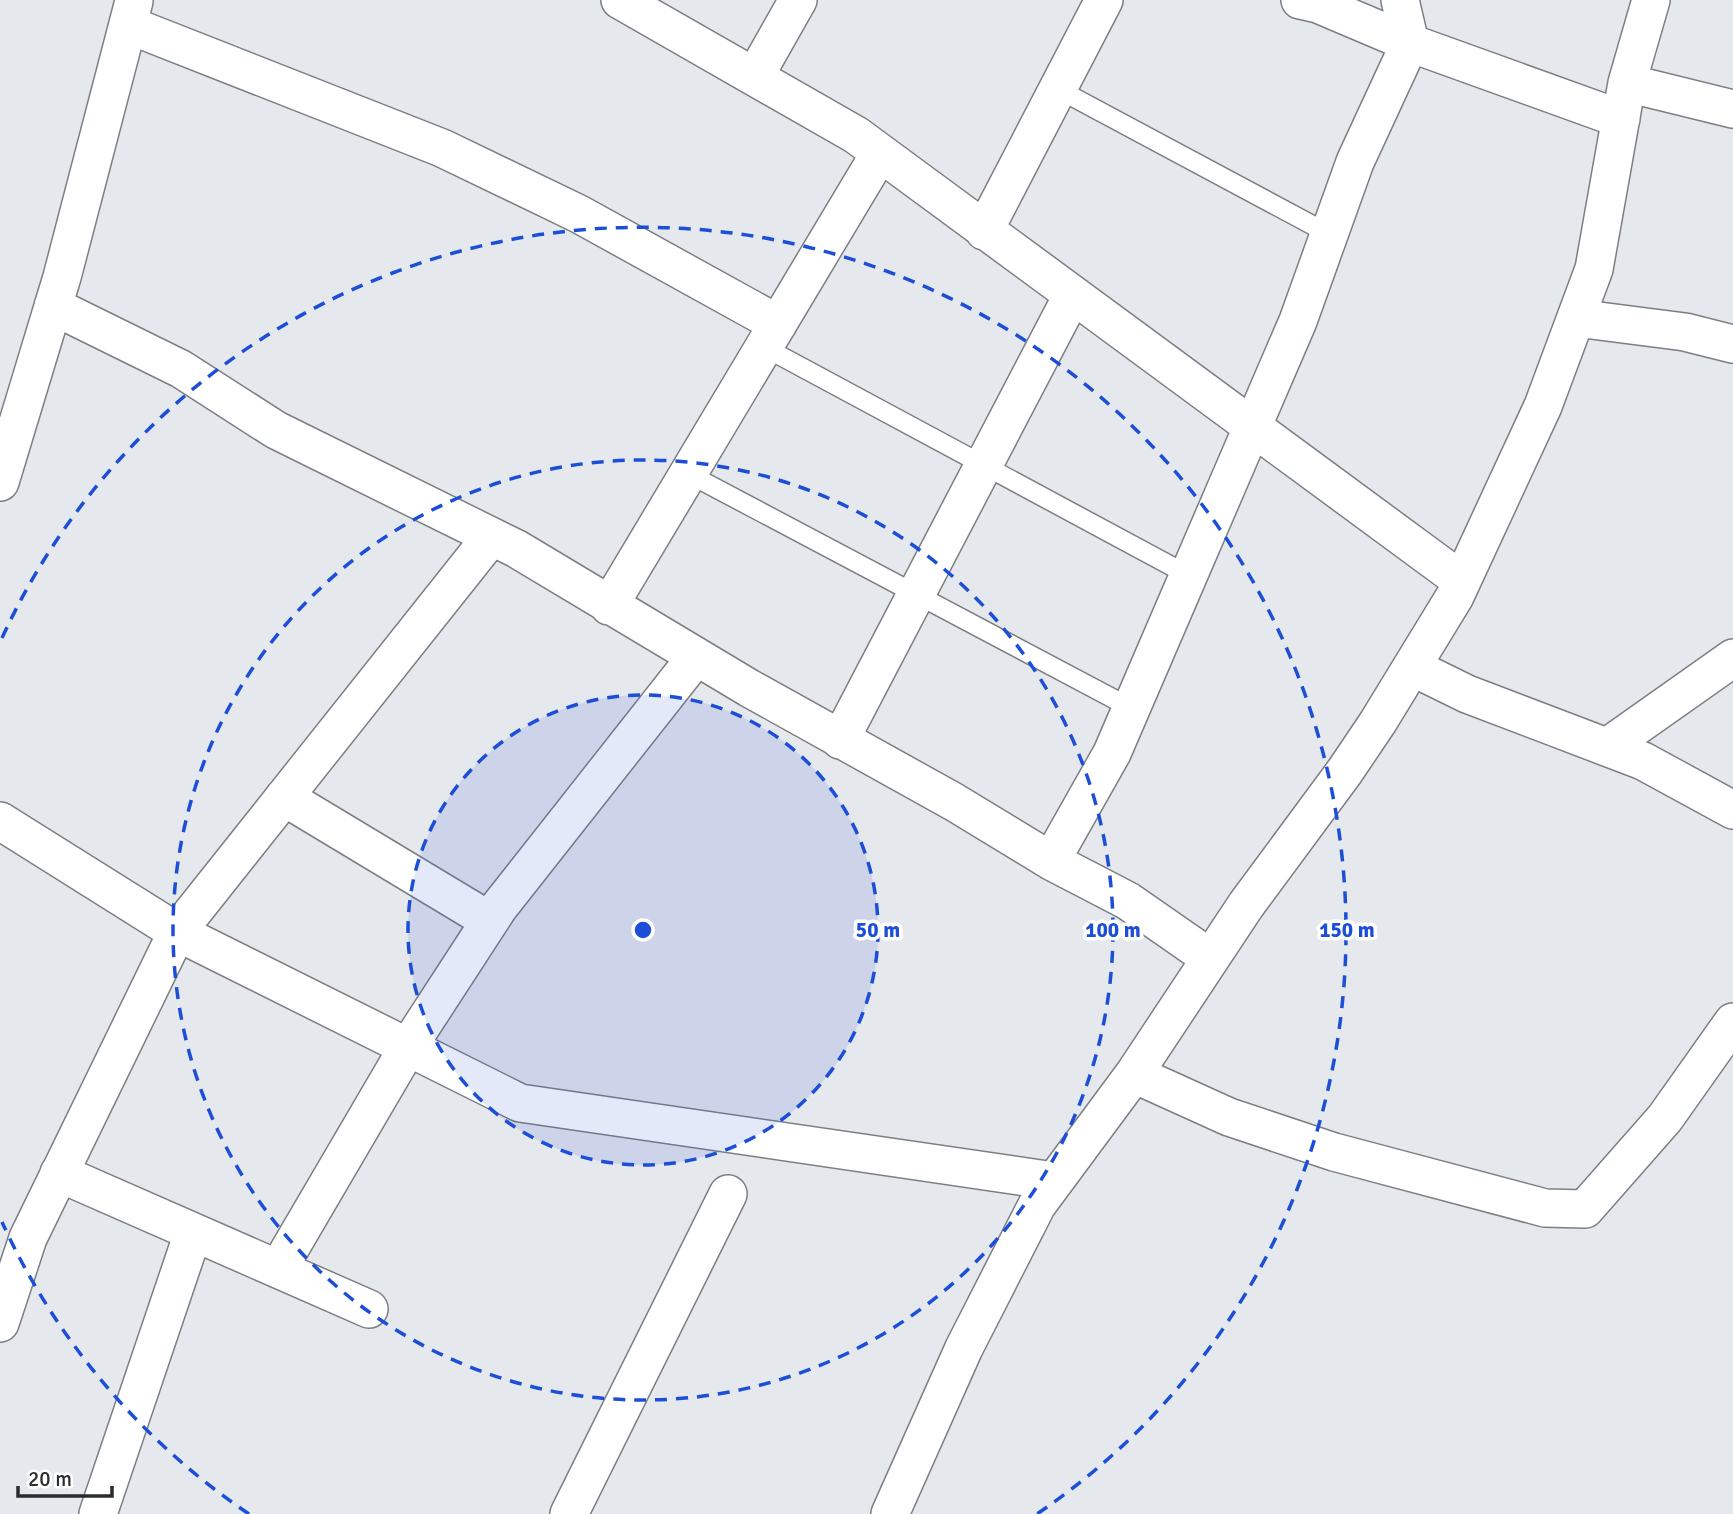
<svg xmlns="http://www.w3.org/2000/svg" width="1733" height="1514" font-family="Signika,sans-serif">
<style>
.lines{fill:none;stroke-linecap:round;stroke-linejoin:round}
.service-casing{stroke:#7c7f82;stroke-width:21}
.minor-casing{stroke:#7c7f82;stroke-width:40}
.service{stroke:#fff;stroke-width:18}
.minor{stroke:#fff;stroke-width:37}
.ring{fill:none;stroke:#1d4ed8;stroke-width:3.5;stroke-dasharray:12 9}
.centre{fill:#1d4ed8;stroke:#fff;stroke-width:3.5}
.ring-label{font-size:21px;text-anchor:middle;font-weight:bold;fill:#1d4ed8;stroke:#fff;stroke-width:7;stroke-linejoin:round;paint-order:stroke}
</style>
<rect width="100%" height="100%" fill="#e5e8ec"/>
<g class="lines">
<defs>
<path id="service" d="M1058 89 1329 234
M764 347 1188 575
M689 474 1131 708"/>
<path id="minor" d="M620 0 856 135 1462 581
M1300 0 1318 4 1410 43 1621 119
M129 25 442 148 579 214 778 324
M755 76 798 0
M1627 83 1733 109
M984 231 1104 0
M53 306 181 369 276 430 517 549 749 688 954 802 1051 861 1128 901 1210 958
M1576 318 1685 332 1733 344
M0 482 62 277 134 1
M609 606 880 153
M1412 667 1467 694 1643 761 1733 810
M840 740 1072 296
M1607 747 1733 658
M284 797 490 921
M0 821 177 932 520 1103 1054 1181
M1051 861 1112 753 1298 321 1355 162 1410 43 1400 0
M1134 1074 1229 1117 1334 1152 1545 1208 1585 1209 1665 1118 1733 1022
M59 1173 369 1309
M278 1269 408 1047 499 907 696 657
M0 1323 28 1238 177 932 491 537
M98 1514 193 1233
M569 1514 728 1194
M890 1514 964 1348 1037 1205 1134 1074 1246 905 1345 771 1378 722 1455 596 1543 406 1594 269 1627 83 1651 0"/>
</defs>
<!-- service casing -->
<use href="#service" class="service-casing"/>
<!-- minor casing -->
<use href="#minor" class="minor-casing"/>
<!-- service -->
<use href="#service" class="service"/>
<!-- minor -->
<use href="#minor" class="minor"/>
</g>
<!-- distance rings -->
<circle cx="643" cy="930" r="235" fill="#1d4ed8" fill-opacity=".12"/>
<g class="ring">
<circle cx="643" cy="930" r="235"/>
<circle cx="643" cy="930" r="470"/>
<path d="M249 1514A704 704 0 0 1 2 1222M2 638A704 704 0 1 1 1037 1514"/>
</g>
<circle cx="643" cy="930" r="10" class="centre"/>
<g class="ring-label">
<text x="878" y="937">50 m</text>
<text x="1113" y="937">100 m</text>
<text x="1347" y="937">150 m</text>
</g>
<!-- scale -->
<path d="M18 1486v10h94v-10" fill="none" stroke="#292b2c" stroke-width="3.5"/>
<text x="28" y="1486" font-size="21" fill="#292b2c" stroke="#ffffff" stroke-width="5" paint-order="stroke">20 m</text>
</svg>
